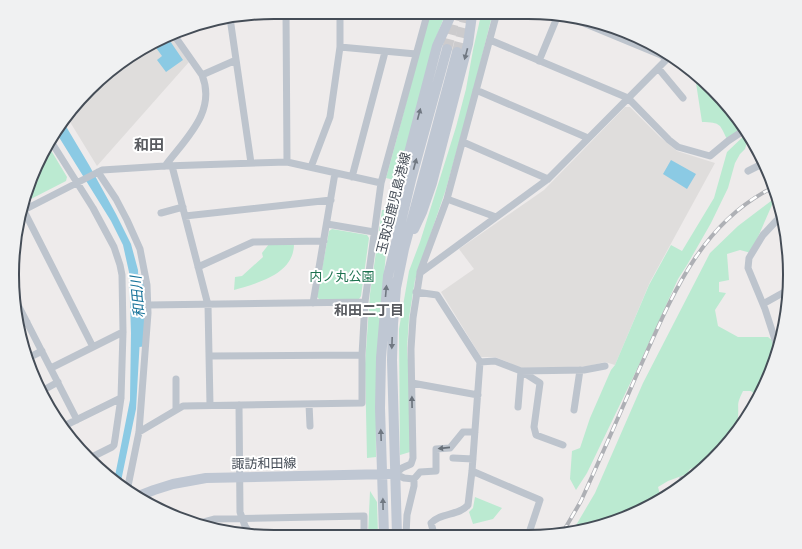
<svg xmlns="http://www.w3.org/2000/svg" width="802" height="549" font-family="Lato,'Noto Sans JP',sans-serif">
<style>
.education{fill:#dfdddc}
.green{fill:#bbead1}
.water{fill:#8bcae4}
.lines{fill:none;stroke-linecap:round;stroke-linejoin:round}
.river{stroke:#8bcae4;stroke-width:14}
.secondary-tunnel{stroke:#cccbcd;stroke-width:10;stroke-dasharray:10 5;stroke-linecap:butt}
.street{stroke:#bdc4cd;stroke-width:7}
.secondary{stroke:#bfc7d3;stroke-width:10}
.rail-casing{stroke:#aeb0b5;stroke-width:4}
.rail{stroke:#fff;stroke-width:2.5;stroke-dasharray:8;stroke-linecap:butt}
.oneway{fill:#707882}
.oneway2{fill:#69717a}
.labels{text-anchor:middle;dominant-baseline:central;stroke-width:4;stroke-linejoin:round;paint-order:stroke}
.street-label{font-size:13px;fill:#454d57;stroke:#fff}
.park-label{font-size:13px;fill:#1d724f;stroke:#fff}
.water-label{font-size:14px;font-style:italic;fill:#167299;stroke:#fff}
.neighbourhood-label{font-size:14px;font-weight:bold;fill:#595b60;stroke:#fff}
.quarter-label{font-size:15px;font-weight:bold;fill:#595b60;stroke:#fff}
.rim{fill:none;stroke:#454d57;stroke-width:2}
</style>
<rect width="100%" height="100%" fill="#eeebeb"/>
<!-- education -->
<path class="education" d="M172 37 189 62 97 166 67 117 77 102 129 56Z
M625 107H630L660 137 677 151 715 163 650 282 615 365 605 362 584 367 517 368 510 363 495 357H481L441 292 474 269 459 249 544 190Z"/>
<!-- green -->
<path class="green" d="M430 15H445L433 45 398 181 386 178 398 134 425 30Z
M481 15 492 16 471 100 446 189 415 280 409 318 407 349 410 384V452L400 455 399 329 409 271 420 242 456 127 466 89 473 50Z
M700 79 713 89 744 127 727 139C719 123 721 123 702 122L696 83Z
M748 132 749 135 745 149 740 154 735 163 728 188 711 223 687 265 678 279 638 367 587 473 576 490 570 479 572 451 580 448 590 418 611 370 615 365 649 285 671 245 682 251 714 198 727 152Z
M49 147 67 177 66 181 25 202 32 174Z
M775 198 751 253 740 250 727 254 729 280 719 282V292L726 293 715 310 718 326 738 337H768L773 341 774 359 769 365 770 375 758 397 751 391H743C736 405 739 404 738 417 738 423 734 428 735 434L715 456C710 466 699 465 690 469L687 474 668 481 658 487 661 498 644 510 578 532H572L595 493 643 383 710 253 738 226Z
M382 210H390C382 292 375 375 376 457L367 458 365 364 370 294Z
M332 229 367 235 369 238 361 296 359 299 320 300 317 297 329 231Z
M269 244H294C294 274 258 283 234 290L235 277 242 276 263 257 262 253Z
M370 491 377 502 378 535H368Z
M475 497 502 508 493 519 473 524 469 512 473 508Z"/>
<!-- water -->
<path class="water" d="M168 38 183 60 166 72 157 60 162 56 154 45Z
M64 123 89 165 116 214 131 244 138 270 140 338 136 409 120 486 114 481 130 400 131 333 129 272 123 245 111 221 57 134Z
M671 160 696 174 687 189 663 174Z"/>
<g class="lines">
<!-- river -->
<path class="river" d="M137 281 140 314 139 340"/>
<!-- secondary-tunnel -->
<path class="secondary-tunnel" d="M447 49 456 15
M457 52 466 15"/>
<!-- street -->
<path class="street" d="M286 12 287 162
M230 18 251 163
M490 40 628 98 669 140 678 147 710 156 728 141 746 129
M340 47 416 54
M539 61 556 20
M658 68 683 98
M202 75 236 60
M476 90 588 138
M463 142 548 179
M52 143 93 208 114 247 120 265 122 275 123 332 121 398 115 439 114 445 112 447 88 459
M165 166C185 139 217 112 202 75L174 35
M172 166 208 305 210 405
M311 167 330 117 340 47V13
M748 171 764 163
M98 172 116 199 127 220 140 249 147 285 148 313 139 432 127 491
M352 177 385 52
M447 199 496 217
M23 209 93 347
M22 211 102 170 165 166 287 162 381 183
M161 213 183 207
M185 216 331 200
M327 224 374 232
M198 267 253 242 324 241
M420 272 447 199 496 16
M416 292 437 295 480 362 472 471 468 505C459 516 441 512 431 523L434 534
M16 301 77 420
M313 303 335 173
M763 304 788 290
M148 305 365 302
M17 327 27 322
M778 349 765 309 748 268 749 258 763 235 778 219 780 206
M210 356 362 355
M28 358 42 351
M480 362 495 361 521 371 584 370 605 366
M51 368 123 332
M176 379V409
M412 383 478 395
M40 392 58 382
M309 404 310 426
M239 405 240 512 245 526 251 535
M518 407 521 371 540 383 534 427 536 435 563 445
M574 410 580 370
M64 426 121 398
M139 432 183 406 362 403V355L365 302 381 183 427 15
M475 432H463L450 448 436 449V471L420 472 414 479 404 478 395 474 402 468 411 464 413 458 411 349 413 318 420 273 548 179 667 59 661 55 569 17
M453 458 473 459
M472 471 540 500 529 533
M682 480 684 481
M196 524 214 519 364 516V536
M406 535 407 515 414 486V479"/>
<!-- secondary -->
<path class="secondary" d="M398 210 403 176 437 46 451 15
M414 229 422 212 432 183 468 44 472 15
M136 497 154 490 173 484 206 478 389 474
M384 535 380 408 381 358 388 276 411 180 447 49
M397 535 392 360 393 324 396 288 404 249 457 52"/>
<defs>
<path id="rail" d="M563 532 581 501C600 459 619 416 637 374 670 301 698 224 774 187"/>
</defs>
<!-- rail casing -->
<use href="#rail" class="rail-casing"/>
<!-- rail -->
<use href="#rail" class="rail"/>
</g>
<!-- one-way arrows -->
<defs><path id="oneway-solid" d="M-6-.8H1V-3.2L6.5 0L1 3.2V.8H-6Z"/></defs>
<g class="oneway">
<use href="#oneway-solid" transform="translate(466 54) rotate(105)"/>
<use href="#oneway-solid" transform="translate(419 114) rotate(-75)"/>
<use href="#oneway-solid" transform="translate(415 164) rotate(-75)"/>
<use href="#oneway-solid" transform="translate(386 291) rotate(-85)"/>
<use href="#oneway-solid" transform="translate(392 343) rotate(92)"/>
<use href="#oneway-solid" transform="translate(381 435) rotate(-92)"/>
<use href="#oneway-solid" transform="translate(383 504) rotate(-91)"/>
</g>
<g class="oneway2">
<use href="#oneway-solid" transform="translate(412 402) rotate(-91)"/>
<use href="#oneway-solid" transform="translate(444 448) rotate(174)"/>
</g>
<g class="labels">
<!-- street labels -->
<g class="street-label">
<text transform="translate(393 203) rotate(-76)">玉取迫鹿児島港線</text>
<text transform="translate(264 463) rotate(-1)">諏訪和田線</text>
</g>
<!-- park labels -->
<g class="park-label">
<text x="342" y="276">内ノ丸公園</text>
</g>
<!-- water labels -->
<g class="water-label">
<text transform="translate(137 297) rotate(-95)">和田川</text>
</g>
<!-- neighbourhood labels -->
<g class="neighbourhood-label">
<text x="369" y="309">和田二丁目</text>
</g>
<!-- quarter labels -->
<g class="quarter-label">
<text x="149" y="144">和田</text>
</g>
</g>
<!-- crop -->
<path d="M0 0H802V549H0ZM274 19H528A255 255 0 0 1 783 274V275A255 255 0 0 1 528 530H274A255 255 0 0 1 19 275V274A255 255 0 0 1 274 19Z" fill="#f0f1f2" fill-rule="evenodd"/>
<path class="rim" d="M274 19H528A255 255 0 0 1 783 274V275A255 255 0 0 1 528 530H274A255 255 0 0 1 19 275V274A255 255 0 0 1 274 19Z"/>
</svg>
